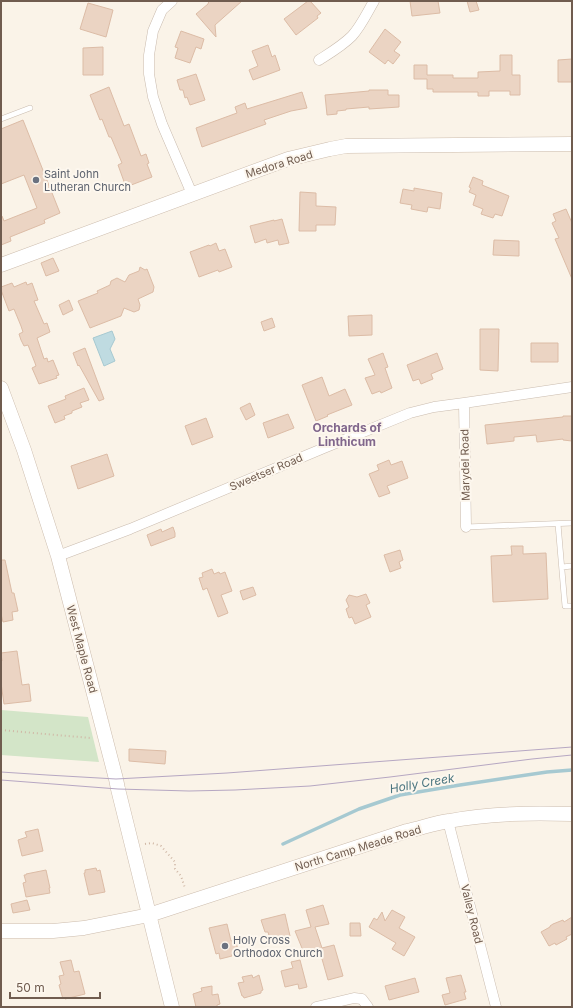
<svg xmlns="http://www.w3.org/2000/svg" width="573" height="1008" font-family="Inter,sans-serif">
<style>
.green{fill:#d3e5c8}
.water{fill:#bfdbe1;stroke:#a6c9d1}
.lines{fill:none;stroke-linecap:round;stroke-linejoin:round}
.stream{stroke:#a6c9d1;stroke-width:3.5}
.building{fill:#ebd4c3;stroke:#dcbca6}
.lane-casing{stroke:#cabcaf;stroke-width:6}
.street-casing{stroke:#cabcaf;stroke-width:11}
.secondary-casing{stroke:#ccbcad;stroke-width:15}
.path{stroke:#d0b8a6;stroke-width:2;stroke-dasharray:1 3;stroke-linecap:butt}
.lane{stroke:#fff;stroke-width:5}
.street{stroke:#fff;stroke-width:10}
.secondary{stroke:#fff;stroke-width:14}
.tram{stroke:#b6a7c2;stroke-width:1}
.worship-dot{fill:#6b7280;stroke:#fdf7ee;stroke-width:1.5}
.labels{text-anchor:middle;dominant-baseline:central;stroke-width:4;stroke-linejoin:round;paint-order:stroke}
.street-label{font-size:11px;fill:#705c4f;stroke:#fdf7ee}
.worship-label{font-size:11px;fill:#5b616d;stroke:#fdf7ee;text-anchor:start}
.neighbourhood-label{font-size:12px;font-weight:bold;fill:#81678c;stroke:#fdf7ee}
.water-label{font-size:12px;font-style:italic;fill:#4c7680;stroke:#fdf7ee}
</style>
<rect width="100%" height="100%" fill="#faf3e8"/>
<!-- green -->
<path class="green" d="M1 710 88 717 99 762 1 755Z"/>
<!-- water -->
<path class="water" d="M112 331 115 339 110 349 115 361 104 366 93 338Z"/>
<g class="lines">
<!-- stream -->
<path class="stream" d="M283 844 359 809 400 795 460 785 547 772 572 770"/>
</g>
<!-- building -->
<path class="building" d="M209 1H242L215 25 216 37 196 14 208 4Z
M308 1H310L321 13 317 16 318 18 296 35 284 19Z
M410 1H438L440 13 412 16Z
M467 1H476L479 10 470 12Z
M88 3 113 10 106 37 80 29Z
M385 29 401 42 394 51 400 55 393 64 388 60 385 64 369 52Z
M181 31 204 39 201 49 196 47 190 63 175 58 178 48 175 47Z
M268 45 272 57 275 55 280 70 253 80 249 70 258 66 252 51Z
M103 47V75H83V48Z
M500 55H512V75H520V95H510V91H489V96H478V92H433V89H427V79H414V65H427V75H453V78H478V72L500 71Z
M572 59V82H558V60Z
M196 74 205 100 190 105 187 97 185 98 183 90H180L177 80Z
M109 87 124 126 129 124 141 156 146 154 149 163 147 164 152 177 126 187 118 165 122 163 111 137H109L102 119 100 120 90 95Z
M369 90H388V95H399V107L369 109V107L346 109V110L337 111V114L327 115 325 95 369 91Z
M302 92 307 108 291 111 264 120 266 124 202 147 196 128 237 113 235 107 245 103 247 109Z
M23 120 60 213 44 220 45 223 10 237 11 241 1 245V216H2L4 221 37 208 24 175 1 184V129Z
M473 177 483 181 482 185 509 196 502 216 495 214 493 218 481 214 483 209 473 205 476 195 469 192 471 188 469 187Z
M414 188 442 193 440 209 428 207 427 212 411 209 412 205 400 203 403 189 414 191Z
M300 192 316 193V206L336 207 335 225H316V231H299Z
M566 209 572 223V279L555 239 559 238 552 223 556 221 553 214Z
M282 219 289 243 279 245 278 240 267 243 266 239 255 243 250 226 274 220V221Z
M494 240 519 241V256L493 255Z
M216 243 219 251 225 249 232 267 219 272 218 270 199 277 190 252 209 245 210 246Z
M53 258 59 271 46 276 41 263Z
M140 267 145 270 147 269 154 287 153 292 138 299 140 305 139 310 134 312 124 308 121 316 90 328 78 301 98 293 97 291 110 285 111 281 117 278 125 282 129 275 139 271Z
M26 282 27 285 32 283 38 300 34 301 44 324 47 323 50 332 37 338 44 359 47 358 48 362 53 360 59 375 56 376 57 378 39 384 32 368 36 366 35 363 28 345 24 346 21 340 19 334 23 332 21 326 14 309 9 311 1 290V287L12 283 14 287Z
M69 300 73 310 63 315 59 305Z
M372 315V335L349 336 348 316Z
M272 318 275 327 264 331 261 322Z
M480 329H499L498 371 480 370Z
M531 343H558V362H531Z
M85 348 104 399 99 401 79 365 78 366 73 353Z
M383 353 388 367 385 368 392 388 381 393 380 391 372 394 365 378 375 375 368 359Z
M437 353 443 369 431 374 433 379 421 384 419 379 413 381 407 365Z
M322 377 329 396 345 389 352 405 327 415 328 416 316 421 302 385Z
M84 388 89 400 80 403 82 407 72 411V413L64 416 65 419 55 423 48 406 66 399 65 396Z
M250 403 255 415 246 420 240 408Z
M288 414 294 428 268 438 263 423Z
M563 416H572V441L563 440V439L537 442 536 435 514 437V441L487 444 485 425 563 417Z
M206 418 213 437 192 445 185 426Z
M107 454 114 476 78 489 71 466Z
M389 460 391 465 402 461 408 478 387 486 390 493 379 497 369 474 379 470 377 465Z
M173 527 175 533V537L151 546 147 535 161 529 162 532Z
M511 546H523V554L546 553 548 599 493 602 491 556 512 555Z
M400 550 403 560 399 562 401 568 390 572 384 555Z
M1 560H5L12 593H14L18 611 12 612 13 620 3 622 1 614Z
M212 569 214 574 219 572 220 574 225 572 232 591 221 595 228 613 218 617 207 588 203 590 199 578 203 577 202 573Z
M253 587 256 595 243 600 240 591Z
M366 594 370 603 366 605 371 617 355 624 352 617 349 618 346 609 349 607 346 600 349 595 357 597Z
M17 651 22 685 29 684 31 701 4 704 1 683V661H2L1 653Z
M129 749 166 751 165 764 129 761Z
M38 829 43 851 22 856 18 840 27 837 25 832Z
M96 868 97 871 100 870 105 892 89 895 84 873H85V870Z
M46 870 50 888H49L50 893 26 897 23 883 26 882 24 875H26V874Z
M27 900 30 910 13 913 11 904Z
M323 905 329 924 315 927 322 948 334 945 343 976 328 980 320 952 306 958 295 931 311 927 306 910Z
M392 910 405 917 399 928 415 937 404 956 392 949 396 943 369 927 374 918 377 920 382 912 385 921Z
M285 914 290 936 272 940 271 939H270L268 932H265L261 920Z
M572 917V934L566 937 567 939 556 945 555 943 549 946 541 932 550 927V926L553 924 563 920 564 922Z
M350 923H360L361 936H350Z
M227 924 231 941 236 940 238 952 232 954V956L220 959 219 953 216 954 209 928Z
M71 960 74 972 79 971 85 994 65 999 64 998 63 999 59 985 61 984 59 976 64 975 60 962Z
M300 960 307 987 299 989 298 984 285 987 281 971 293 968 291 962Z
M252 975 253 978 259 975 263 990 261 991V993L244 998 243 996H242L238 983 244 982 242 977Z
M461 975 466 992H464L466 999 445 1005 442 995 450 993 446 978Z
M415 978 419 992 389 1000 385 986Z
M212 986V995L218 994 220 1004 217 1005V1007H196L193 994 202 991 201 988Z"/>
<g class="lines">
<defs>
<path id="lane" d="M1 119 30 108
M558 524 565 606H572
M466 527 572 523
M562 567 572 566"/>
<path id="street" d="M172 1 162 10 153 31 149 55V74L153 97 162 124 192 194
M319 60C330 53 342 46 352 36 361 26 367 13 374 1
M464 403 466 527
M58 556 130 529 324 448 410 413 434 407 464 403 572 387
M448 821 496 1007
M316 1007 354 998 362 999 368 1007"/>
<path id="secondary" d="M1 265 288 159 330 149 346 146 572 144
M1 388 24 450 58 556 116 779 118 789 172 1007
M1 931H53L84 928 149 915 407 831C421 828 435 823 449 821 490 813 531 813 572 814"/>
</defs>
<!-- lane casing -->
<use href="#lane" class="lane-casing"/>
<!-- street casing -->
<use href="#street" class="street-casing"/>
<!-- secondary casing -->
<use href="#secondary" class="secondary-casing"/>
<!-- path -->
<path class="path" d="M1 730 56 735 91 738
M145 844 152 843 161 846 175 862V869L181 876 185 888"/>
<!-- lane -->
<use href="#lane" class="lane"/>
<!-- street -->
<use href="#street" class="street"/>
<!-- secondary -->
<use href="#secondary" class="secondary"/>
<!-- tram -->
<path class="tram" d="M1 772 47 775 116 779 227 773 572 747
M1 780 118 789 189 791 235 790 310 786 390 777 532 759 572 755"/>
</g>
<!-- markers -->
<g class="worship-dot">
<circle cx="36" cy="180" r="4"/>
<circle cx="225" cy="946" r="4"/>
</g>
<g class="labels">
<!-- street labels -->
<g class="street-label">
<text transform="translate(279 164) rotate(-17)">Medora Road</text>
<text transform="translate(465 465) rotate(-91)">Marydel Road</text>
<text transform="translate(266 472) rotate(-23)">Sweetser Road</text>
<text transform="translate(82 649) rotate(75)">West Maple Road</text>
<text transform="translate(358 848) rotate(-17)">North Camp Meade Road</text>
<text transform="translate(472 914) rotate(76)">Valley Road</text>
</g>
<!-- worship labels -->
<g class="worship-label">
<text x="44" y="174">Saint John<tspan x="44" dy="13">Lutheran Church</tspan></text>
<text x="233" y="940">Holy Cross<tspan x="233" dy="13">Orthodox Church</tspan></text>
</g>
<!-- neighbourhood labels -->
<g class="neighbourhood-label">
<text x="347" y="427">Orchards of<tspan x="347" dy="14">Linthicum</tspan></text>
</g>
<!-- water labels -->
<g class="water-label">
<text transform="translate(422 783) rotate(-10)">Holly Creek</text>
</g>
</g>
<!-- border -->
<rect width="573" height="1008" fill="none" stroke="#705c4f" stroke-width="4"/>
<!-- scale -->
<path d="M10 992v6h90v-6" fill="none" stroke="#705c4f" stroke-width="2"/>
<text x="16" y="992" font-size="12" fill="#705c4f" stroke="#fdf7ee" stroke-width="3" paint-order="stroke">50 m</text>
</svg>
